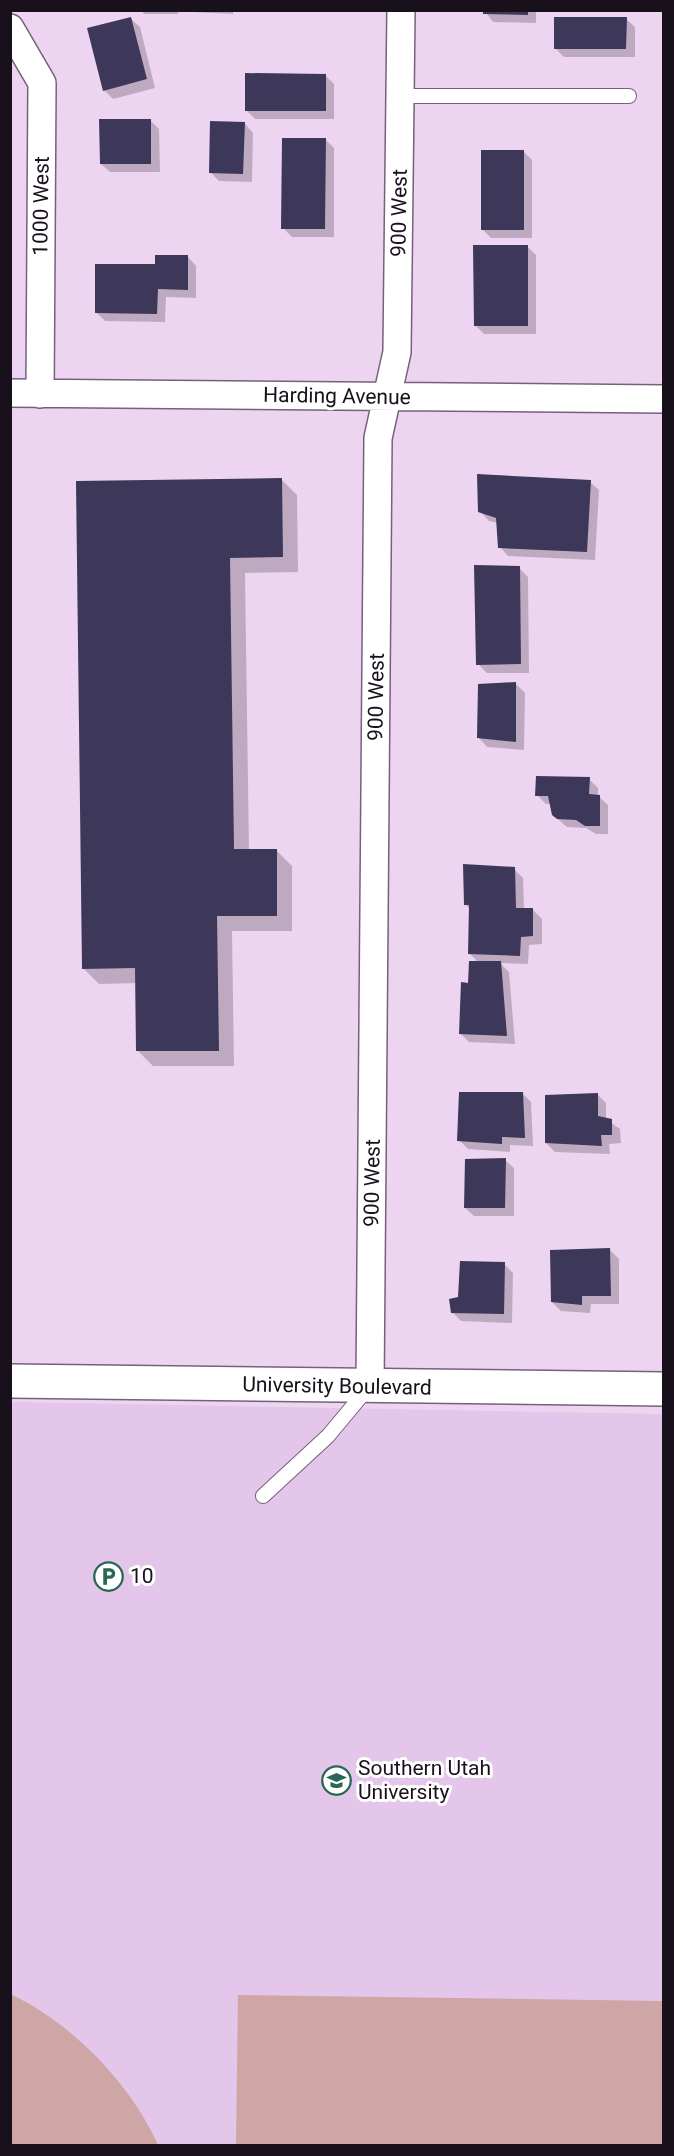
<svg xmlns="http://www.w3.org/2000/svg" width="674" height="2156" font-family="Roboto,sans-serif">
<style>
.built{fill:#e3c6e9}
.green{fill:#cea6a5}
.shadow{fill:#0003}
.building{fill:#3d3759}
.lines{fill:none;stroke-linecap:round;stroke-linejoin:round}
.service-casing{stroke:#76607a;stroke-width:16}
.minor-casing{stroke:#76607a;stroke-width:30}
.secondary-casing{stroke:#76607a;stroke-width:36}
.service{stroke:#fff;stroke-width:14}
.minor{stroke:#fff;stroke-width:27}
.secondary{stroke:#fff;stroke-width:33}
.labels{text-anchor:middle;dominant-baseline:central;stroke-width:6;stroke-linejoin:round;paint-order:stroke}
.street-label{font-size:21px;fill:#18101a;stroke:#fff}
.poi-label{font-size:21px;fill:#18101a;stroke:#fff;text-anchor:start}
</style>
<rect width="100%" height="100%" fill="#edd5f2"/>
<!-- built -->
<path class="built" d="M11 1402 663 1414V2145L11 2146Z"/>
<!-- green -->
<path class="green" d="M10 1994C71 2022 131 2084 158 2145H11Z
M238 1995 663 2001V2145H236Z"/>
<!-- shadow -->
<path class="shadow" d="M65 10H112V12Z
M141 10H178V14H144Z
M189 10H233V14L191 12Z
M484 10H536V23L493 22Z
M131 19 140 27 155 88 113 99 104 90Z
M626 19 635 27V57H564L555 48Z
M325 75 334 84V119H255L246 110Z
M150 120 159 129 160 172H110L101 164Z
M245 124 253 133 252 182 219 181 210 172Z
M326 140 334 148V237H292L283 228Z
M523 151 532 160V238H491L482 229Z
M527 246 536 255V334H484L475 325Z
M188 257 196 266V298L166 297 165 322 105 321 96 312 156 266Z
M281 479 297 495 298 572 245 573 249 851 276 850 292 866V931H232L234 1066H153L138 1051 137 983 99 984 83 968 77 482Z
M590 482 599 490 595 560 508 556 500 547 498 523 489 521 480 511Z
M519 568 528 577 529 673H487L478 664Z
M516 684 525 693 524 750 487 747 479 738Z
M589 779 598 788V796L608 805V834H596L586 828 567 827 553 815 551 804H546L537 795Z
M514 869 523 878 524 909 533 910 542 919V944L529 945 528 964 500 963 509 972 515 1044 469 1042 460 1033 469 985 478 962 469 953 470 909 465 904Z
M522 1093 531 1102 533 1146 510 1145V1152L468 1149 459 1140Z
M597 1094 606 1103V1119L620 1129 621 1143 609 1144 610 1154 555 1152 546 1143Z
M505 1160 514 1168V1216H474L465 1208Z
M610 1250 619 1259V1304H591L590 1313 561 1311 552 1302Z
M504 1264 513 1273 512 1323 461 1321 452 1312 459 1298Z"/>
<!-- building -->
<path class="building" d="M483 10H528V15L483 14Z
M131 17 147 79 103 91 87 28Z
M554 17H627L626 49H554Z
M245 73 326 74V111H245Z
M99 119H151V164H100Z
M210 121 245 122 243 174 209 173Z
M282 138H326L325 229H281Z
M481 150H524V230H481Z
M473 245H528V326H474Z
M155 255H188V290L158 289 157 314 95 313V264H155Z
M477 474 591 480 587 552 498 548 496 518 478 512Z
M282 478 283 557 230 558 234 849H277V916H217L219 1051H136L135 968 82 969 76 481Z
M474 565 520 566 521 664 476 665Z
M516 682V742L477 738 478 684Z
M536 776 590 777 589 794 600 795V826H585L576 820 557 819 552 815 548 796H535Z
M463 864 515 867 516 908H533V936L521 937 520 956 468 954 469 905H464Z
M469 961H501L507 1036 459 1034 461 982 468 983Z
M459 1092H523L525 1138 502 1137V1144L457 1141Z
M598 1093V1116L612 1119V1135H601L602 1146 545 1143V1095Z
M506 1158 505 1208H464L465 1159Z
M610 1248 611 1296H582V1305L551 1302 550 1250Z
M460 1261 505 1262 504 1314 451 1313 449 1299 458 1297Z"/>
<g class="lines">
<defs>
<path id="service" d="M400 96H629
M263 1496 328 1436 368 1388"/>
<path id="minor" d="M10 28 42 83 40 394
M10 393 664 399
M370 1386 378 438 397 352 401 10"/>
<path id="secondary" d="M10 1381 664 1389"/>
</defs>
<!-- service casing -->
<use href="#service" class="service-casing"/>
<!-- minor casing -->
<use href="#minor" class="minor-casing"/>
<!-- secondary casing -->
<use href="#secondary" class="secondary-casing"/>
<!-- service -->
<use href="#service" class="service"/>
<!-- minor -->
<use href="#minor" class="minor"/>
<!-- secondary -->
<use href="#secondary" class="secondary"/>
</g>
<!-- icons -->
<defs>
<symbol id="parking-ring" viewBox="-11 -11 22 22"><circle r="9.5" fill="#fff" stroke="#276755" stroke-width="1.5"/><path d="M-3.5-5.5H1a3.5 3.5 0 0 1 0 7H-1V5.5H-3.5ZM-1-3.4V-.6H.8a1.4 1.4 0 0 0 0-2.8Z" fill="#276755"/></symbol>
<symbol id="university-ring" viewBox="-11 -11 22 22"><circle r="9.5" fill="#fff" stroke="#276755" stroke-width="1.5"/><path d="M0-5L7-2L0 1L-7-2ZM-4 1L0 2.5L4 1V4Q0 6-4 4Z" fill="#276755"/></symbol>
</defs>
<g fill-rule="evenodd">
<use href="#parking-ring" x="92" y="1560" width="33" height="33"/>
<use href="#university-ring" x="320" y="1764" width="33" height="33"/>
</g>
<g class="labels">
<!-- street labels -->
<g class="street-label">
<text transform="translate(41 206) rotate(-89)">1000 West</text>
<text transform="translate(399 213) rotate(-89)">900 West</text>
<text transform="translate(337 396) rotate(1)">Harding Avenue</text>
<text transform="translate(376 697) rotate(-89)">900 West</text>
<text transform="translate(372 1183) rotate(-89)">900 West</text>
<text transform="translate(337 1386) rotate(1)">University Boulevard</text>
</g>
<!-- poi labels -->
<g class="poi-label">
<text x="130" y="1576">10</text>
<text x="358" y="1768">Southern Utah<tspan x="358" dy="24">University</tspan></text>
</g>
</g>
<!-- border -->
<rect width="674" height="2156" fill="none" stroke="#18101a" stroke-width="24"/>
</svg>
